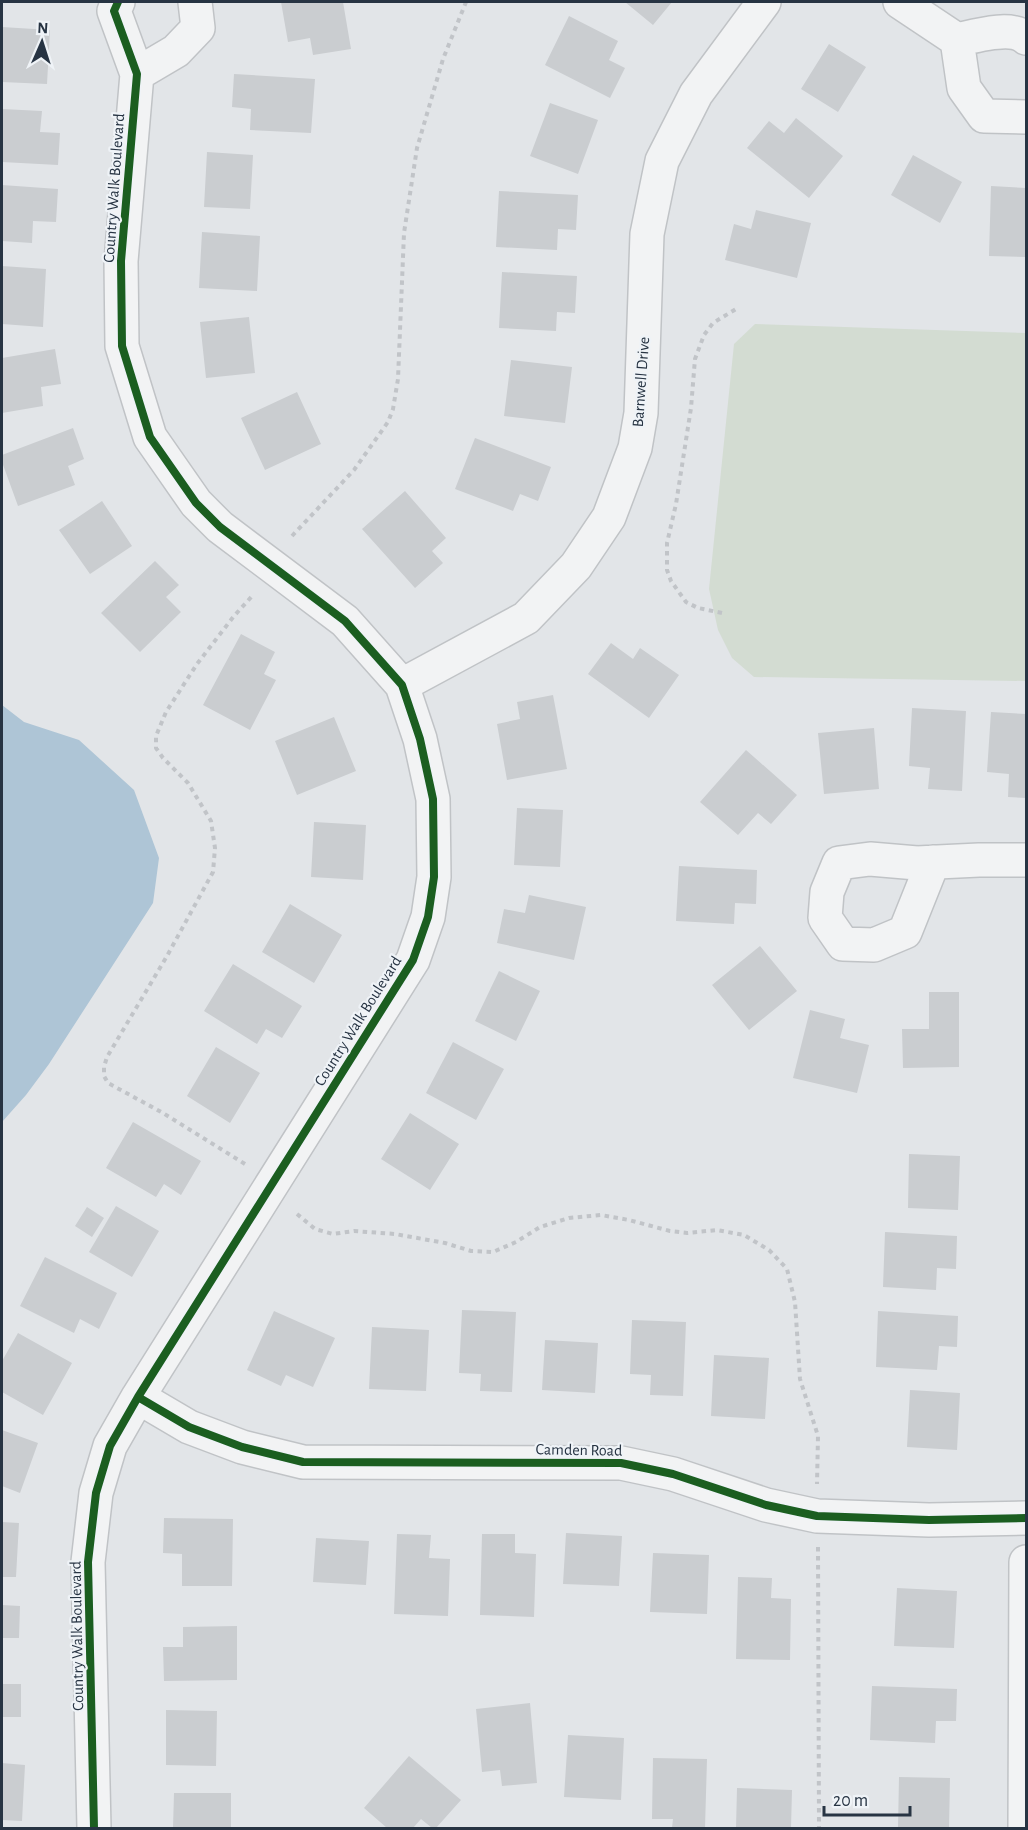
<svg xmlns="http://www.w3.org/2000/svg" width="1028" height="1830" font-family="'Alegreya Sans',sans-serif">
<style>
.green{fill:#d3dcd2}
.water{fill:#aec5d6}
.building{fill:#cacdd0}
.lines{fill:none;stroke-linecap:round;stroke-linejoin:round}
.street-casing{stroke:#c0c3c6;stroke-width:36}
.path{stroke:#c1c4c8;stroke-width:4;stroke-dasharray:4.5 4.5;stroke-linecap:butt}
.street{stroke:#f2f3f4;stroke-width:33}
.cycleway-casing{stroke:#eff3f7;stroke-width:11}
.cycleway{stroke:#1b5e20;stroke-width:8}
.labels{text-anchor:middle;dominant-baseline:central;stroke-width:4.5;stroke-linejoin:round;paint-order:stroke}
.street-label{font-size:16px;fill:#273443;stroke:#eff3f7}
</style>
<rect width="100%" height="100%" fill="#e2e5e8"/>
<!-- green -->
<path class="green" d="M755 324 1026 333V681L754 677 732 658 718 630 709 589 734 344Z"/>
<!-- water -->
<path class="water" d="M2 705 24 722 79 740 134 790 159 858 153 903 49 1064 26 1095 2 1122Z"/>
<!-- building -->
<path class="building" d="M281 2H343L351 49 313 55 310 38 288 42Z
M625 2H672L653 25Z
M569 16 618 41 609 60 625 68 610 98 545 65Z
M2 27 50 30 47 84 2 82Z
M829 44 866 67 838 112 801 89Z
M234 74 315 79 311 133 250 130 251 109 232 107Z
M550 103 598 120 578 174 530 156Z
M2 109 42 111 40 132 60 133 58 165 2 162Z
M796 118 843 156 809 198 747 148 769 121 784 133Z
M207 152 253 155 250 209 204 207Z
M913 155 962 182 940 223 891 195Z
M2 185 58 189 56 222 33 221 32 243 2 241Z
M991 186 1026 188V257L989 256Z
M499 191 578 195 576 230 558 229 557 250 496 247Z
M756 210 811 223 797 278 725 260 734 224 751 229Z
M202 232 260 236 257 291 199 288Z
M2 266 46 269 43 327 2 324Z
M502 272 577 276 575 313 557 312 556 331 499 328Z
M249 317 255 373 206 378 200 322Z
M55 349 61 384 41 387 43 406 2 413V358Z
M511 360 572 367 565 423 504 416Z
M297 392 321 444 265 470 241 418Z
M73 428 84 459 68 466 75 485 18 506 2 462V455Z
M475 438 551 467 538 501 520 494 513 511 455 489Z
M405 491 446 538 432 551 443 563 415 588 362 529Z
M102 501 132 546 90 574 59 530Z
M155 561 179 585 166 597 181 612 140 652 101 613Z
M241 634 275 652 264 674 276 680 250 730 203 705Z
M611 643 633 659 640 648 679 675 649 718 588 674Z
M553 695 567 769 507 780 497 724 520 719 517 702Z
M912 708 966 711 962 791 928 789 930 768 909 766Z
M991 712 1026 714V798L1008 797 1009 774 987 772Z
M334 717 356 771 297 795 275 741Z
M874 728 879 789 824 794 818 733Z
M746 750 797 795 771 824 758 813 738 835 700 802Z
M517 808 563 810 560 867 514 865Z
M314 822 366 825 363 880 311 877Z
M679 866 757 870 756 904 735 903 734 924 676 921Z
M529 895 586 907 574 960 497 943 504 909 525 913Z
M290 904 342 935 314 983 262 952Z
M760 946 797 991 749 1030 712 985Z
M233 964 302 1006 282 1038 266 1029 257 1044 204 1011Z
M499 971 540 991 516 1041 475 1021Z
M929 992H959V1067L903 1068 902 1029H929Z
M810 1010 845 1019 840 1038 869 1045 857 1093 793 1078Z
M453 1042 504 1069 476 1120 426 1093Z
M216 1047 260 1073 230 1123 187 1096Z
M410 1113 459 1144 430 1190 381 1159Z
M133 1122 201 1161 181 1195 164 1184 156 1197 106 1168Z
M909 1154 960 1156 958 1210 908 1208Z
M116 1206 159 1231 132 1277 89 1252Z
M87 1207 104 1218 92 1237 75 1226Z
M885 1232 957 1236 956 1269 937 1268 936 1290 883 1287Z
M45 1257 117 1293 99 1329 80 1319 74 1333 20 1306Z
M462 1310 516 1312 512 1392 480 1391 481 1374 459 1373Z
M274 1311 335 1338 313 1387 286 1375 281 1386 247 1370Z
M878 1311 958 1316 957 1347 939 1346 937 1370 876 1367Z
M632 1320 686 1322 683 1396 650 1395 651 1375 630 1374Z
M372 1327 429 1330 426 1391 369 1389Z
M18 1333 72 1363 43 1415 2 1392V1361Z
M545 1340 598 1343 595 1393 542 1390Z
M714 1355 769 1358 765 1419 711 1416Z
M910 1390 960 1393 957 1450 907 1447Z
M2 1430 38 1443 20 1493 2 1486Z
M164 1518 233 1519 232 1586H182V1554L163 1553Z
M2 1522 19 1523 16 1577H2Z
M566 1533 622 1536 619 1586 563 1584Z
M397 1534 431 1535 429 1558 450 1559 448 1616 394 1614Z
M482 1534H515V1553L536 1554 534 1617 480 1615Z
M316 1538 369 1541 366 1585 313 1582Z
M653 1553 709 1555 707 1614 650 1612Z
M738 1577 772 1578 771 1598 791 1599 790 1660 736 1659Z
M897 1588 957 1591 954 1648 894 1646Z
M2 1605 20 1606 19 1638H2Z
M237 1626V1680L164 1681 163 1647H183V1627Z
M2 1684H21V1717H2Z
M872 1686 957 1689 956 1721H936L935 1743 870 1740Z
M530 1703 537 1783 502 1786 500 1770 482 1772 476 1709Z
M166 1710 217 1711 216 1766 166 1765Z
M568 1735 624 1738 621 1800 564 1797Z
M409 1756 461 1800 436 1828H432L421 1819 413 1828H387L364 1808Z
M653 1758 707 1759 705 1828H672L673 1819H652Z
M2 1763 25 1765 22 1821 2 1820Z
M899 1777 950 1778 949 1828H898Z
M737 1788 792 1790 791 1828H736Z
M174 1793H231V1828H173Z"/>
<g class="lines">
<defs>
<path id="street" d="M900 2 957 40C975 36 1011 25 1026 38
M957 40 964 88 984 116 1026 117
M137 74 176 51 198 28 195 2
M402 685 526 618 576 566 609 517 635 448 641 413 647 234 662 161 696 94 764 2
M933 862 905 932 874 945 843 944 825 918 827 892 839 863 870 859 917 863 979 860H1026
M138 1397 189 1427 242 1447 303 1462 621 1463 673 1474 766 1505 817 1516 929 1520 1026 1518
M94 1828 88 1562 96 1493 110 1446 138 1397 413 960 428 917 434 877 433 799 420 739 402 685 345 621 220 527 196 503 150 437 122 346 121 261 137 74 114 11 118 2
M1025 1828 1026 1562"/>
</defs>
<!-- street casing -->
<use href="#street" class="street-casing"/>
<!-- path -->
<path class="path" d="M292 536 354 470 388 422 393 409 398 379 404 233 417 148 443 59 466 2
M722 613 698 608 686 602 671 581 667 570V543L676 504 691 408 695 359 704 335 713 323 736 309
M245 1164 163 1113 108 1083 104 1076V1067L107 1057 167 956 213 872 215 848 211 821 188 783 163 758 156 748V736L166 712 197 664 234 616 254 594
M297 1214 315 1229 333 1234 354 1231 395 1234 445 1243 471 1251 493 1252 516 1242 540 1227 569 1218 601 1215 629 1220 670 1231 687 1233 717 1230 744 1235 769 1250 787 1269 795 1302 800 1379 818 1436 817 1484
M818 1547 819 1828"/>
<!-- street -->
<use href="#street" class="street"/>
<defs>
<path id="cycleway" d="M138 1397 189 1427 242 1447 303 1462 621 1463 673 1474 766 1505 817 1516 929 1520 1026 1518
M94 1828 88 1562 96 1493 110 1446 138 1397 413 960 428 917 434 877 433 799 420 739 402 685 345 621 220 527 196 503 150 437 122 346 121 261 137 74 114 11 118 2"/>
</defs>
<!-- cycleway casing -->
<use href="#cycleway" class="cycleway-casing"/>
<!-- cycleway -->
<use href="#cycleway" class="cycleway"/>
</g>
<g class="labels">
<!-- street labels -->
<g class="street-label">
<text transform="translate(114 188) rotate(-86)">Country Walk Boulevard</text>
<text transform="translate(641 382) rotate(-86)">Barnwell Drive</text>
<text transform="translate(358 1021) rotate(-58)">Country Walk Boulevard</text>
<text transform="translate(579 1450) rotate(1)">Camden Road</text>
<text transform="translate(77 1636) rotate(-91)">Country Walk Boulevard</text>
</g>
</g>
<!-- border -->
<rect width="1028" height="1830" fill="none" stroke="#273443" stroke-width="6"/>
<!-- north arrow -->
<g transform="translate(42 42) rotate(3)" stroke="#eff3f7" stroke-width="4.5" paint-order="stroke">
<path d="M0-4.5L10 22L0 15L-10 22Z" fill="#273443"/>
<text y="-9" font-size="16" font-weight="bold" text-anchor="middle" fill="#273443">N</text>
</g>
<!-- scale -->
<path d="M824 1806v9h86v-9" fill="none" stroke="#273443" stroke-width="3"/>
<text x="833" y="1806" font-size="18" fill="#273443" stroke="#eff3f7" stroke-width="4.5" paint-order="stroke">20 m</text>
</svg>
